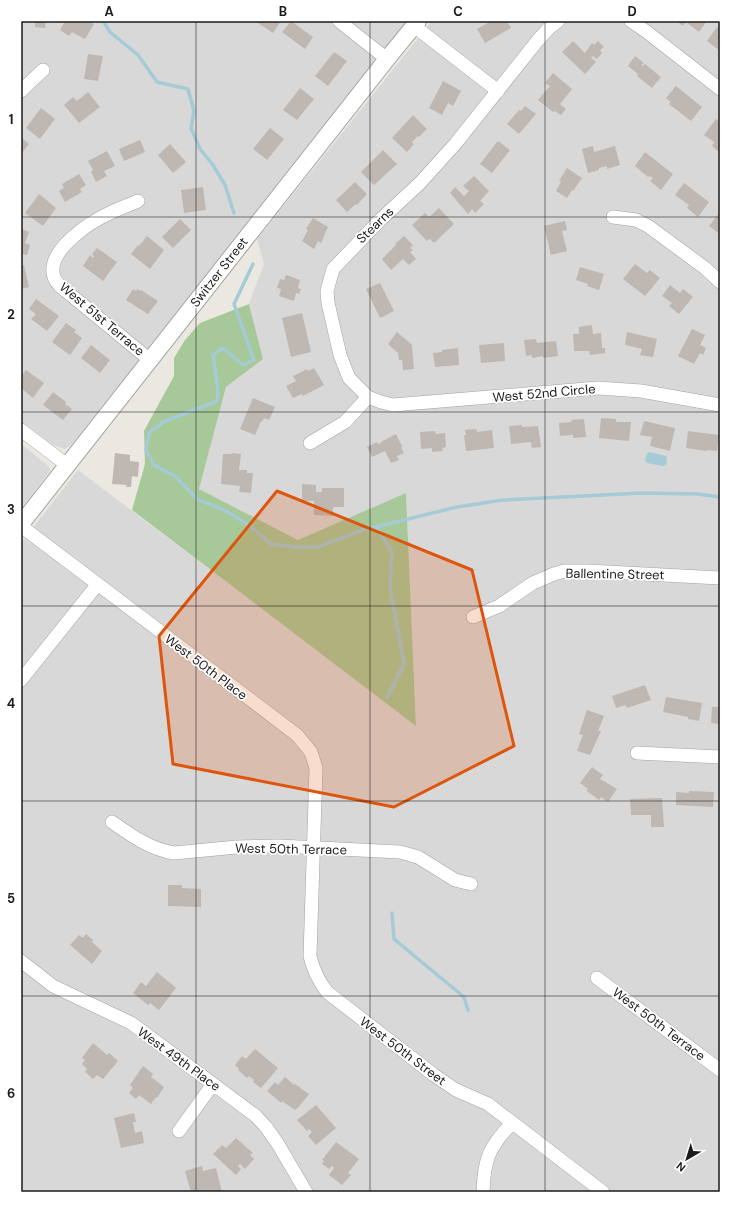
<svg xmlns="http://www.w3.org/2000/svg" width="741" height="1213" font-family="'DM Sans',sans-serif">
<style>
.residential{fill:#d9d8d8}
.forest{fill:#a7c899}
.water{fill:#a4cbd6}
.lines{fill:none;stroke-linecap:round;stroke-linejoin:round}
.stream{stroke:#a4cbd6;stroke-width:3.5}
.building{fill:#bfb7b1}
.minor-casing{stroke:#a2a2a2;stroke-width:14}
.tertiary-casing{stroke:#a2a2a2;stroke-width:18}
.minor{stroke:#fff;stroke-width:13}
.tertiary{stroke:#fff;stroke-width:16}
.marked{fill:#de560d;fill-opacity:0.2;stroke:#de560d;stroke-width:3;stroke-linejoin:round}
.grid{fill:none;stroke:#1b1b1b;stroke-width:1;stroke-opacity:0.55}
.labels{text-anchor:middle;dominant-baseline:central;stroke-width:3.5;stroke-linejoin:round;paint-order:stroke}
.street-label{font-size:13px;fill:#1b1b1b;stroke:#fff}
.neatline{fill:none;stroke:#1b1b1b;stroke-width:1.5}
.grid-label{font-size:13px;text-anchor:middle;font-weight:bold;fill:#1b1b1b}
</style>
<rect width="100%" height="100%" fill="#ebe8e1"/>
<!-- residential -->
<path class="residential" d="M21 21H409L372 65 72 444 65 449 53 445 21 421Z
M432 21H720V1192H21V1067L22 1066 21 1065V543L78 470 416 725 406 494 298 540 199 489 226 387 263 359 249 304 264 264 257 239Z
M21 444 46 464 49 467 50 471 21 509Z"/>
<!-- forest -->
<path class="forest" d="M249 304 263 359 226 387 199 489 298 540 406 493 416 726 132 510 145 464 144 431 174 376V358L185 340 200 323Z"/>
<!-- water -->
<path class="water" d="M649 452 666 456 667 458 666 465 663 466 647 463 645 460 647 454Z"/>
<g class="lines">
<!-- stream -->
<path class="stream" d="M103 21 110 32 138 55 157 82 188 89 194 111 191 128 200 149 213 165 225 185 234 213
M253 264 234 304 254 360 243 365 223 348 213 355 218 391 217 401 163 422 149 433 146 450 154 465 176 477 197 499 228 512 250 526 271 544 297 547H318L363 530 457 507 503 500 642 493 698 494 720 497
M376 527 392 552 390 587 404 664 387 698
M392 913 394 939 464 997 468 1010"/>
</g>
<!-- building -->
<path class="building" d="M35 21H46L45 28 35 27Z
M65 21H88L94 24 85 39 72 32 69 36 60 30Z
M255 21H281L273 33Z
M291 21 313 37 305 49 282 32Z
M491 21H507L511 28 485 43 477 29Z
M676 21H707L699 32 686 22 683 26Z
M717 27 720 29V51L707 41Z
M573 41 585 53 592 43 594 45 598 41 604 47 600 50 602 53 597 59 593 56 591 58 596 62 585 74 562 52Z
M334 52 347 61 328 86 315 76Z
M88 54 103 56 98 81 84 79Z
M635 56 644 63 642 65 643 66 645 64 661 77 652 88 637 76 638 74 628 66Z
M553 73 572 89 560 104 566 109 561 115 555 111 553 112 538 100 550 86 545 83Z
M443 81 461 91 453 106 448 103 442 115 429 108Z
M676 86 702 107 691 121 669 104 671 102 666 98Z
M300 88 314 99 297 120 283 110Z
M88 92 100 107 79 123 64 105 73 97 77 101Z
M525 106 536 114 519 134 507 124 519 110 521 111Z
M41 108 55 119 40 139 26 128Z
M413 115 427 129 419 137 418 136 412 142 414 144 407 152 392 138Z
M716 119 720 122V150L719 152 712 146 714 142 704 135Z
M270 128 284 139 267 160 253 149Z
M21 137 29 144 21 154Z
M140 140 145 152 124 161 119 149Z
M498 141 510 150 492 173 480 164Z
M170 144 186 162 173 173 158 155Z
M593 146 594 152 615 146 620 165 607 169V166L599 168V170L588 173 582 149Z
M383 150 397 164 374 185 361 172Z
M107 151 115 166 104 171 107 176 96 182 91 172 93 170 88 161Z
M645 152 673 174 661 190 650 181 653 178 649 176 648 177 635 166Z
M567 168 582 178 573 191 572 190 567 198 556 191 561 182 559 181Z
M79 174 86 185 80 189 82 192 65 202 59 191 64 188 62 184Z
M474 176 489 191 480 201 484 204 475 213 472 209 468 214 450 193 455 187 464 196 469 191 463 186Z
M355 182 367 194 357 205 356 204 347 212 336 200Z
M684 183 709 202 698 217 687 208 689 205 675 195Z
M203 187 206 210 184 213 181 190Z
M39 194 56 208 43 226 25 213Z
M439 208 454 224 434 243 430 239 427 241 412 225 425 213 429 217Z
M720 212V234L709 226Z
M313 218 328 227 321 243 318 241 314 249 302 241 308 230 306 229Z
M180 219 191 230 173 248 162 237Z
M565 221 567 230 562 231 567 251 551 255 544 226Z
M21 229 29 232 25 243 30 245 27 255 21 254Z
M147 236 164 250 150 269 131 254 138 245 139 246Z
M404 236 413 245 410 248 413 250 410 252 416 259 409 265 403 259 391 270 382 259 396 245 395 244Z
M97 248 117 262 103 281 83 266 90 255 93 258 94 256 92 254Z
M635 264 647 273 650 270 660 278 645 296 623 279Z
M24 265 29 287 21 289V266Z
M580 267 604 274 599 290 587 286 588 284 576 280Z
M286 275 300 280 298 288 301 289 299 294 296 293 294 301 279 296 281 289 277 288 280 279 284 280Z
M380 283 394 311 380 318 366 289Z
M670 285 680 293 683 289 693 297 679 314 669 306 672 303 662 296Z
M133 289 136 291 138 289 140 291 141 290 158 301 148 314 126 300Z
M36 299 59 316 47 331 31 319 36 314 29 309Z
M302 313 311 352 291 357 282 318Z
M66 323 76 330 74 332 82 338 70 355 52 342Z
M592 325 593 334 601 333 602 348H605V353L590 355 589 351H574L573 334H579V327Z
M692 329 705 335 700 345 706 348 703 355 700 353 694 364 678 356Z
M397 332 412 345 414 369 403 370 402 360H399L398 353 388 344Z
M627 332 657 339 653 357 640 355 642 349 625 345Z
M536 339 537 343 556 341 558 356 543 358V356L532 358V355L526 356 524 340Z
M504 343 505 361 481 363 479 345Z
M91 345 110 360 100 373 81 358Z
M458 348 459 365 435 367 433 353 442 352V350Z
M314 368 324 385 303 396 302 394 293 398 286 386 296 381 293 376 307 369 308 371Z
M26 370 44 383 33 398 21 388 23 384 21 382V376Z
M53 392 66 402 65 404 72 409 63 420 43 405Z
M253 398 275 407 269 420 264 418 262 422 261 421 255 435 240 429Z
M601 418 616 419V422H631L629 441 599 438Z
M584 419 586 437 573 438V435L560 436 559 423 572 422 571 420Z
M644 421 675 428 670 451 650 446 652 437 640 435Z
M522 425V427L538 426 541 447 532 448 531 442 511 444 509 426Z
M476 429 477 432 492 430 494 448 466 451 464 435H466L465 430Z
M435 431 436 434 445 433 446 447 442 448 443 451 432 452V448L421 449 420 432Z
M688 431 719 435 717 451 707 450V451L686 448Z
M396 434 402 446 401 447 404 453 397 456 399 460 391 463 385 451 372 457 367 447 377 442 378 444 381 443V442Z
M115 453 130 455V461L139 462 138 477 132 476 131 487H126L127 485 112 484Z
M232 453 241 454 239 470H247V473H253L251 493 239 492 240 486 221 484 223 454H232Z
M302 484 316 485V492H322V488H344V507H333V516L314 515V501H302Z
M645 685 651 700 627 708 626 705 616 708 612 696Z
M666 697 702 703 699 721 688 719V717L663 712Z
M712 707H720V724L711 723Z
M587 710 604 716 598 731H601L590 755 577 751 583 735 579 734Z
M592 767 603 775 600 779 617 789 608 802 601 797 599 800 587 791 588 789 580 783Z
M689 791 714 792 713 807 676 805V792L689 793Z
M662 798 664 827H651V815H631L630 799Z
M168 885H182V888L201 889V907L168 906Z
M86 934 93 940 92 942 102 951 92 964 70 945 79 935 83 938Z
M157 972 176 988 159 1010 150 1003 148 1005 133 993 141 982 146 986Z
M93 1043 107 1055 109 1053 118 1061 103 1079 97 1075 93 1079 85 1072 87 1069 82 1064 85 1060 82 1058Z
M255 1049 278 1068 261 1088 253 1082 254 1080 249 1076 247 1078 238 1070 239 1069 235 1065 242 1056 246 1059Z
M143 1066 153 1074 151 1077 164 1087 157 1098 156 1097 151 1104 139 1095 136 1099 129 1093 133 1088 130 1085Z
M285 1077 294 1085 295 1084 309 1094 298 1108H297L295 1110 282 1101 281 1103 267 1091 275 1082 278 1085Z
M316 1105 336 1128 316 1145 308 1136 312 1132 309 1129 307 1131 297 1120Z
M134 1113 136 1122H133L135 1133 142 1131 144 1143 121 1148 114 1118Z
M236 1138 253 1153 250 1155 254 1159 245 1169 240 1164 238 1166 241 1169 236 1175 213 1154 222 1145 226 1148Z
M336 1142 359 1159 348 1173 351 1175 342 1185 329 1175 334 1168 332 1166 329 1169 322 1164 324 1161 322 1160Z
M202 1166 203 1171 216 1168 222 1192H191L185 1171Z"/>
<g class="lines">
<defs>
<path id="minor" d="M339 21 387 59
M558 21 549 28 538 40 456 143 420 183 380 220 333 269 327 291 328 303 340 355 349 378 368 397 381 402 393 405 598 388 641 391 720 405
M631 21 647 32 720 89
M414 26 498 91
M21 91 43 70
M138 201C129 205 120 208 112 212 91 221 45 251 54 277 56 283 61 287 66 291L150 360
M613 217 636 220 648 226 705 268 720 282
M21 430 67 465
M310 443 345 422 368 397
M21 526 297 735 311 752 316 768 310 956C313 970 318 980 327 992L434 1075 456 1090 488 1104 603 1192
M473 617 499 606 533 583 554 574 564 571H588L720 578
M21 680 97 585
M637 753 720 757
M112 822C132 836 150 849 174 853L237 847 279 846 400 852 418 857 455 880 471 884
M21 961 53 986 131 1023 256 1116 266 1127 278 1144 306 1192
M597 978 720 1070
M179 1131 213 1084
M483 1192C484 1159 489 1147 512 1123"/>
<path id="tertiary" d="M21 524 387 59 418 21"/>
</defs>
<!-- minor casing -->
<use href="#minor" class="minor-casing"/>
<!-- tertiary casing -->
<use href="#tertiary" class="tertiary-casing"/>
<!-- minor -->
<use href="#minor" class="minor"/>
<!-- tertiary -->
<use href="#tertiary" class="tertiary"/>
</g>
<!-- marked area -->
<path class="marked" d="M277 491 472 570 514 746 394 807 173 764 159 636Z"/>
<!-- grid -->
<path class="grid" d="M196 21V1192M370 21V1192M545 21V1192M21 217H720M21 412H720M21 606H720M21 801H720M21 996H720"/>
<g class="labels">
<!-- street labels -->
<g class="street-label">
<text transform="translate(375 225) rotate(-44)">Stearns</text>
<text transform="translate(219 272) rotate(-52)">Switzer Street</text>
<text transform="translate(102 319) rotate(40)">West 51st Terrace</text>
<text transform="translate(544 393) rotate(-5)">West 52nd Circle</text>
<text transform="translate(615 574) rotate(1)">Ballentine Street</text>
<text transform="translate(206 667) rotate(37)">West 50th Place</text>
<text transform="translate(291 849) rotate(1)">West 50th Terrace</text>
<text transform="translate(659 1024) rotate(37)">West 50th Terrace</text>
<text transform="translate(403 1051) rotate(37)">West 50th Street</text>
<text transform="translate(179 1059) rotate(36)">West 49th Place</text>
</g>
</g>
<!-- border -->
<rect width="741" height="1213" fill="none" stroke="#ffffff" stroke-width="44"/>
<!-- north arrow -->
<g transform="translate(687 1159) rotate(218)" stroke="#ffffff" stroke-width="3" paint-order="stroke">
<path d="M0-3L7 15L0 10L-7 15Z" fill="#1b1b1b"/>
<text y="-6" font-size="11" font-weight="bold" text-anchor="middle" fill="#1b1b1b">N</text>
</g>
<rect x="22" y="22" width="697" height="1169" class="neatline"/>
<g class="grid-label">
<text x="109" y="16">A</text>
<text x="283" y="16">B</text>
<text x="458" y="16">C</text>
<text x="632" y="16">D</text>
<text x="11" y="124">1</text>
<text x="11" y="319">2</text>
<text x="11" y="514">3</text>
<text x="11" y="708">4</text>
<text x="11" y="903">5</text>
<text x="11" y="1098">6</text>
</g>
</svg>
